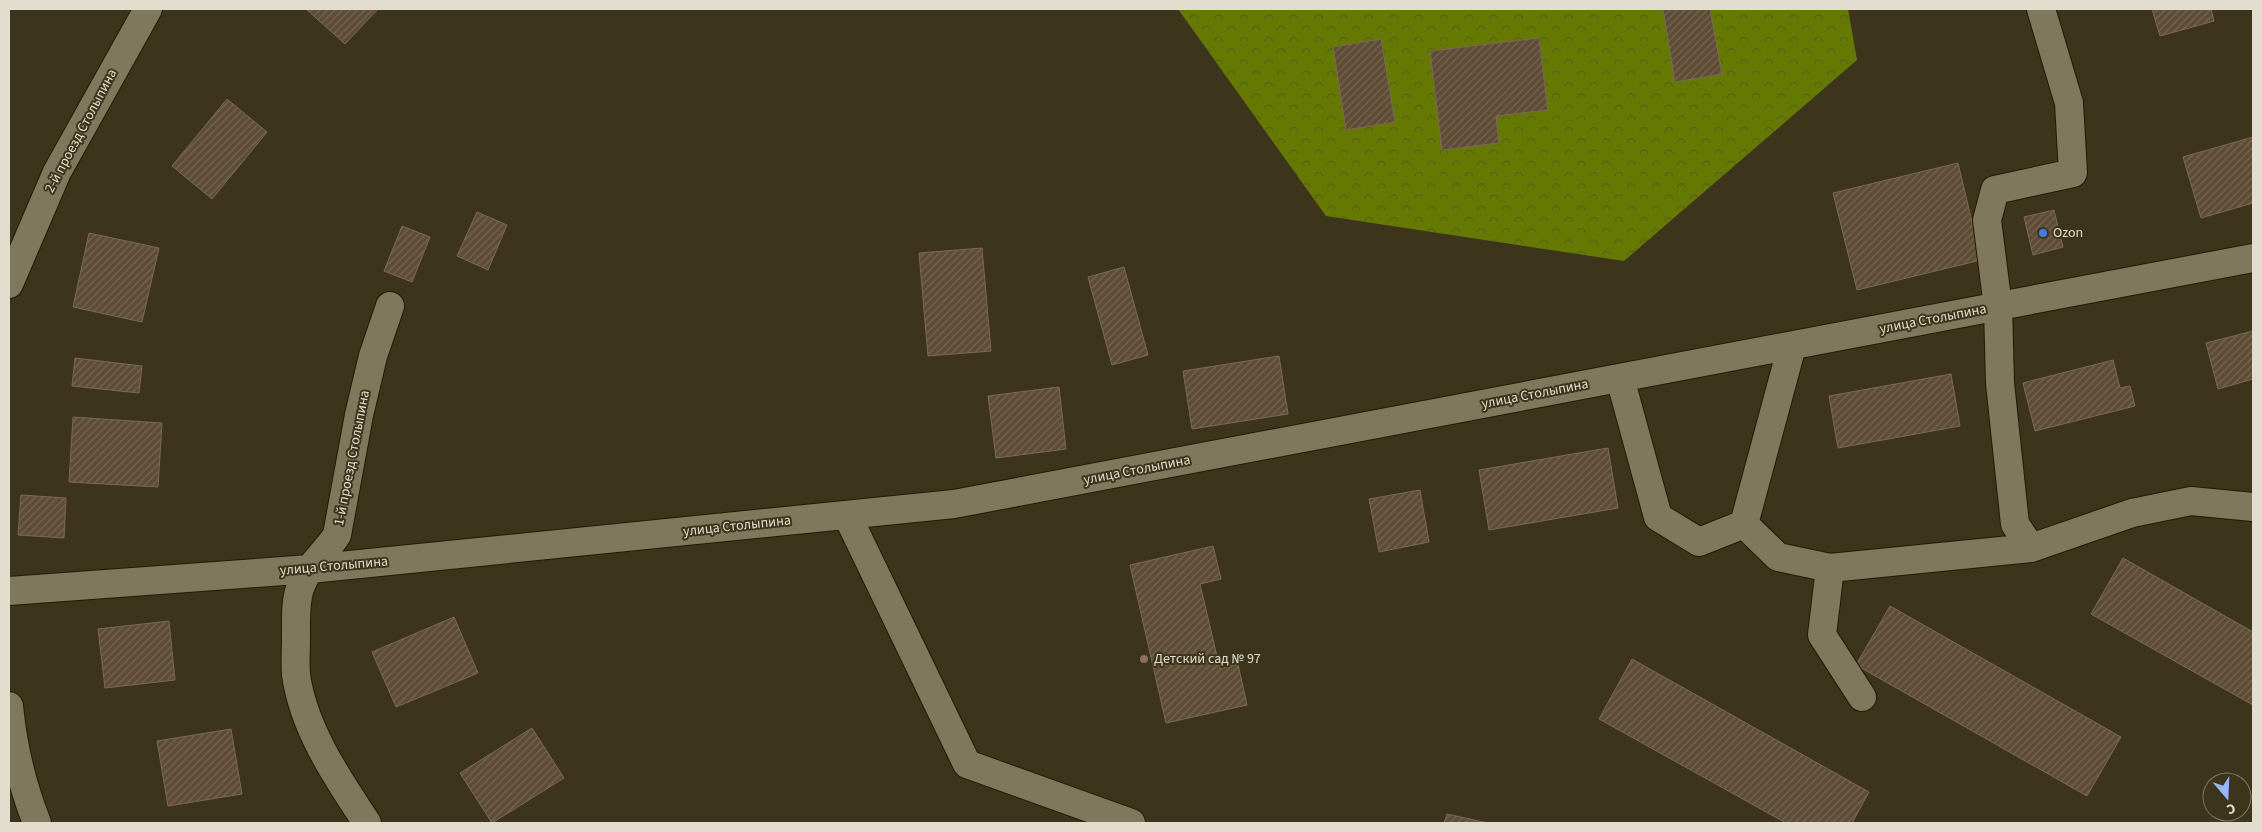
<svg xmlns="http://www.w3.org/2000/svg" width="2262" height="832" font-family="'Source Sans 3',sans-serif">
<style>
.forest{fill:url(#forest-crowns)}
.building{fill:url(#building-hatch);stroke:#7c6952}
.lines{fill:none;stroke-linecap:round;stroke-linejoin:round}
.minor-casing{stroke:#231c04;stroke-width:30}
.minor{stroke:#80785d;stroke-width:28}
.shop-dot{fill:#3f7fe0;stroke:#3c351c;stroke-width:2}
.education-dot{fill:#8d6e63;stroke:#3c351c;stroke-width:2}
.labels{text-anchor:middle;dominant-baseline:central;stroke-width:4;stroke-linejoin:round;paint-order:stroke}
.street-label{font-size:14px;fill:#e2ddce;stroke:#3c351c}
.poi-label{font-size:14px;fill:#e2ddce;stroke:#3c351c;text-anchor:start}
</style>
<defs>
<pattern id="forest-crowns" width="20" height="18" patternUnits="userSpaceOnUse" patternTransform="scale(1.25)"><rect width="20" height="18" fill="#657902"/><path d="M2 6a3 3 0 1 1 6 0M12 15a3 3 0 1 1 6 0" fill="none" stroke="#56601d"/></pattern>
<pattern id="building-hatch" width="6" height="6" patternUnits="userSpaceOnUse" patternTransform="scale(1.25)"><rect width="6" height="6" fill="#5e4c36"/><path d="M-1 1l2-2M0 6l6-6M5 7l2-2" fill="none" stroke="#756552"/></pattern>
</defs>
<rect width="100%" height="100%" fill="#3c351c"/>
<!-- forest -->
<path class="forest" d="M1178 9H1848L1857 60 1624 261 1326 216Z"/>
<!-- building -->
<path class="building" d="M306 9H378L345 44Z
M1663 9H1710L1722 74 1675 82Z
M2152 9H2211L2214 21 2160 36Z
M1539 38 1548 110 1496 116 1499 143 1442 150 1430 51Z
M1381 39 1395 122 1346 130 1333 47Z
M227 99 267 132 212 199 172 166Z
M2253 137V203L2201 218 2183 157Z
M1958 163 1981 260 1857 290 1833 193Z
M2054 210 2063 247 2033 255 2024 217Z
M477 212 507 225 488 270 457 256Z
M402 226 430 237 412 282 384 271Z
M89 233 159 248 142 322 73 307Z
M982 248 991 351 928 356 919 253Z
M1124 267 1148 355 1112 365 1088 277Z
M2253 331V379L2218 389 2206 343Z
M1279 356 1288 414 1192 429 1183 371Z
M75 358 142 366 139 393 72 386Z
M2113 360 2120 388 2130 386 2135 406 2035 431 2023 383Z
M1951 374 1960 426 1838 448 1829 396Z
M1059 387 1066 449 996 458 988 396Z
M73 417 162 423 158 487 69 482Z
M1608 448 1618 508 1489 530 1479 470Z
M1420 490 1429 542 1379 552 1369 499Z
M21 495 66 498 64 538 18 535Z
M1213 546 1221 579 1200 584 1220 669 1238 664 1247 705 1166 723 1130 565Z
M2123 558 2253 632V705L2091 614Z
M1890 606 2121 737 2087 796 1856 665Z
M454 617 478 673 396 707 372 652Z
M169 621 175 680 105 688 98 629Z
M1632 659 1869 792 1852 823H1786L1599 719Z
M532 728 564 778 492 823 460 773Z
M231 729 242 794 168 806 157 741Z
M1447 814 1488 823H1444Z"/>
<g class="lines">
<defs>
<path id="minor" d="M9 284 57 172 148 9
M1792 346 1744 524 1778 557 1830 568 2031 548 2132 513 2191 501 2253 507
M1620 378 1658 517 1699 542 1744 524
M847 515 967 764 1131 823
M2031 548 2015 524 2000 383 1998 307 1987 220 1995 190 2073 173 2069 103 2041 9
M1830 568 1822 635 1862 697
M9 591 310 569 954 504 2253 258
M9 706C13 747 22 785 37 823
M367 823C338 779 304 730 296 675 295 663 296 650 296 637 296 621 295 603 300 588 307 567 326 552 337 535L359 415 373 356 390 306"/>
</defs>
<!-- minor casing -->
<use href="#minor" class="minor-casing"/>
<!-- minor -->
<use href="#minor" class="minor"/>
</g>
<!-- markers -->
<circle class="shop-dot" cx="2043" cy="233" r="5"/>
<circle class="education-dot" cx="1144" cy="659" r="5"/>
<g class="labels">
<!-- street labels -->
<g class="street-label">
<text transform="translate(81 131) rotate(-62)">2-й проезд Столыпина</text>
<text transform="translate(1933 319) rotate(-11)">улица Столыпина</text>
<text transform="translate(1535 394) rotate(-11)">улица Столыпина</text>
<text transform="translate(352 458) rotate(-79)">1-й проезд Столыпина</text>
<text transform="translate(1137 470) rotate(-11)">улица Столыпина</text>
<text transform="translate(737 526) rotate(-6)">улица Столыпина</text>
<text transform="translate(334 566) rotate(-5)">улица Столыпина</text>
</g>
<!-- poi labels -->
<g class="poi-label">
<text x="2053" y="233">Ozon</text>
<text x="1154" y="659">Детский сад № 97</text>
</g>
</g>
<!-- border -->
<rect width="2262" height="832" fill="none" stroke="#e2ddce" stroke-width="20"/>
<!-- north arrow -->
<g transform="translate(2227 797) rotate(161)"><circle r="24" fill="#3c351c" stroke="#7e7863"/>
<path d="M0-4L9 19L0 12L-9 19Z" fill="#94b7fd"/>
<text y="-8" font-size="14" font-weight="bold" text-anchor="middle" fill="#e2ddce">С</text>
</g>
</svg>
